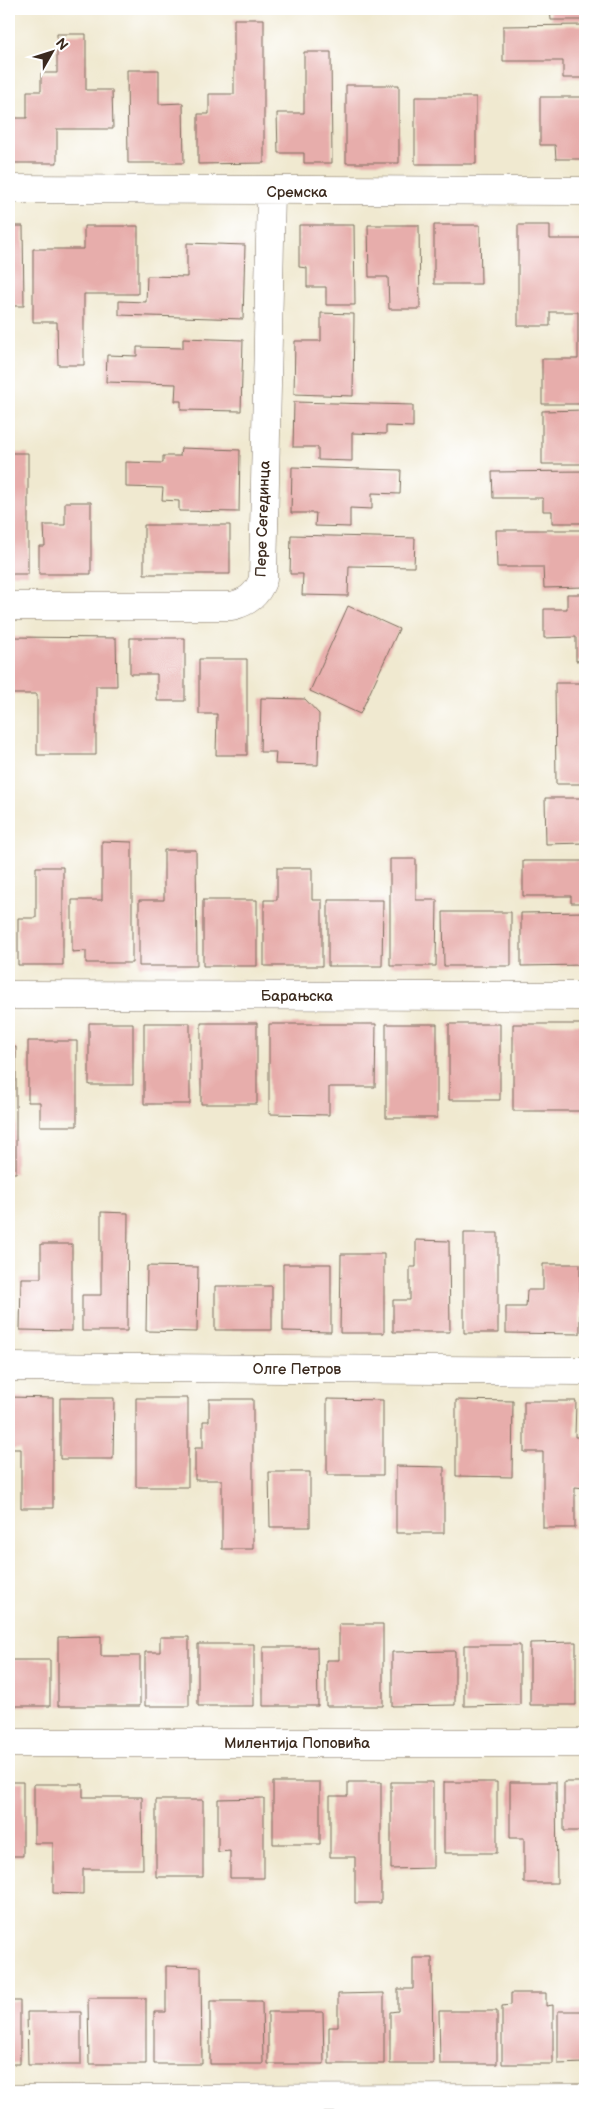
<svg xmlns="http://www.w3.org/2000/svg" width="594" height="2124" font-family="'Balsamiq Sans',sans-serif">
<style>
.building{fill:#e7adab}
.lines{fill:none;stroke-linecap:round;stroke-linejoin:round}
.street-casing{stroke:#7a6d5c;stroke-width:29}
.street{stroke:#fff;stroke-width:28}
.labels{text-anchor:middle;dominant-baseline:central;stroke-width:5;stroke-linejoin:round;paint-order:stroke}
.street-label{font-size:15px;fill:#3b2a1e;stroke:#fff}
</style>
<rect width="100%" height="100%" fill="#fff"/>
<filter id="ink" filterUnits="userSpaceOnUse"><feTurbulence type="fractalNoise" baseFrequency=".02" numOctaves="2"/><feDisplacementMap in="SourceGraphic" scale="10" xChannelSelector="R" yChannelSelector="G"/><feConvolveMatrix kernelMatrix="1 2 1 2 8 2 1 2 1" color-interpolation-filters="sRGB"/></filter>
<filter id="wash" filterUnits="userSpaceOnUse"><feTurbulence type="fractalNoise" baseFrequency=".0096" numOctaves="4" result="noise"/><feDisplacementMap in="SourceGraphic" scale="20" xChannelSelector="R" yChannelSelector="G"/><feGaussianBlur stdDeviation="1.12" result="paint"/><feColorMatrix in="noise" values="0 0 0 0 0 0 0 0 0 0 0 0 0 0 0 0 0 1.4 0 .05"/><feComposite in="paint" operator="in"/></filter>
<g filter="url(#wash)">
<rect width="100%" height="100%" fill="#f0e9d0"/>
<g id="blocks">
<!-- building -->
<path class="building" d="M550 9H585V20H551Z
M234 19H264V163L198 164V114H209V94H234Z
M585 25V78H563V61H503V26Z
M57 34H86V90H112L113 129H57V163H13L12 118H27V91H41V73H57Z
M304 52H331L332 163H304V153H278L277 113H304Z
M127 70H159V104L183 103 184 163H128Z
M346 85H399V163H346Z
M415 97H476V164H415Z
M540 97H585V159H556L555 145H540Z
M299 225H354L355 305H326V287H307V268L299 267Z
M368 225H419L420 309H389L388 277H369Z
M434 225H480L481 284H434Z
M518 225H550V239H585V404H542V359H578V312H550V326H518Z
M9 226H23L24 306H9Z
M84 226H138V294H84V365H58L57 322H33V249H84Z
M187 243 245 245 243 319 119 315V301L146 302 147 276 187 277Z
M321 313 354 314 353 396 294 394 295 341H321Z
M183 338 243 340 241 411 181 410V401H175L176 384 106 382 107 355 137 356V347L183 348Z
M294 402 413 405V427L386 426V434L352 433V461L318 460V447H293Z
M585 410V464H542V411Z
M181 448 240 450 239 512 179 511V501L162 500 163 488 126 487V462L163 463V456H180Z
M9 453H28V574H9Z
M292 467 401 470 400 494 372 493V509L350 508V527L315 526 316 513H291Z
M585 471V523H552V511H543V498H493L492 472Z
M65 502H91V574H39V546H45L44 525H65Z
M144 525H230V574H144Z
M496 530H585V587L544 588 543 567H497Z
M291 535 415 538 414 567 349 566 348 596 302 595 303 574H290Z
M567 594H585V660L576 661V637L544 638V609H567Z
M348 606 399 629 360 714 310 691Z
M12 637 116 638 117 686H96V755H37V694H9V664H12Z
M130 638H185V701H157V674H130Z
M199 659H247V755H216L217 714H199Z
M555 683H585V784H556Z
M261 698 305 699 319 714 318 765 275 764 276 752H260Z
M545 798H585V843L546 844Z
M102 841 132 842V963H86V951L72 952V900H102Z
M164 850H196L197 966H139V900H164Z
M390 859H416V900H437L436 966H390Z
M523 861H585V903H571V896H523Z
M36 867H63V965H18V918H36Z
M277 868H312V900H322V966H264V900H277Z
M203 900H257V966H203Z
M328 900H383L382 966H328Z
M443 912H511V966H444Z
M585 912V965L521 966V913Z
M89 1023H133V1085H89Z
M144 1023H190V1104H144Z
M201 1023H257V1104H201Z
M269 1024H376L375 1087H329V1115L269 1114Z
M386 1024H437V1118H386Z
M449 1024H500V1100H449Z
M513 1024H583V1111H513Z
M28 1041H77V1126H40V1102H28Z
M9 1047H16V1173H9Z
M101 1212 128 1213 127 1331H82V1295H101Z
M464 1233H498V1333H464Z
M416 1240 449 1241 450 1332H393V1300H410V1267H416Z
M41 1244H72V1331L20 1330 21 1278H41Z
M341 1254H384V1333H340Z
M283 1264H331V1332L283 1331Z
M543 1264H580V1334L506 1333V1307H526L527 1290H543Z
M147 1266 198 1267 197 1332 146 1331Z
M215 1286H272V1330H215Z
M9 1397 53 1398V1508H21V1449H9Z
M60 1398H114L113 1459H60Z
M136 1398H188V1487H136Z
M209 1399H253V1549H222V1480H195V1448H203V1421H209Z
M327 1399 383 1400V1475H327Z
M456 1400 513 1401 512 1477 456 1476Z
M524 1401H576L575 1437H585V1488L575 1487V1528H543V1452H524Z
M396 1466 444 1467V1533H396Z
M269 1472H310V1527H270Z
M339 1624H383V1706H326V1660H339Z
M101 1636V1656H140V1706H58V1637Z
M160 1637H189V1706H145V1652H160Z
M576 1642V1705H530V1643Z
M198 1644H254V1706H198Z
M464 1645H520V1705L464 1706Z
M263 1647H317L318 1706H263Z
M455 1651V1705L392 1706V1652Z
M9 1660H50V1706H9Z
M9 1782H23V1856H9Z
M273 1782H320V1844H273Z
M348 1782H381V1903H355V1857H330V1796H348Z
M391 1782H433V1868L391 1869Z
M444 1782H497V1853H444Z
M510 1782H556L557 1883H524V1838H510Z
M564 1782H585V1831H564Z
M34 1784H83V1797H142L143 1869H83V1894L53 1893V1843H34Z
M264 1798V1878H230V1851L218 1852V1799Z
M156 1800H203V1877H156Z
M413 1958H432L433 2064H390V2012L398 2011V1989H413Z
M166 1966 201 1967 202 2064H154V2012H166Z
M384 1993V2064H329V2027H338V1994Z
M511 1993H546V2006L553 2005V2064H502V2006L511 2005Z
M88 1998H146V2064H89Z
M9 2001H20V2064H9Z
M210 2001H262L263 2064H210Z
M439 2011H497V2064H440Z
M558 2011H585V2063L558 2064Z
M27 2012H81V2065H28Z
M268 2012H323L324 2064H268Z"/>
</g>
</g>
<g filter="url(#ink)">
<use href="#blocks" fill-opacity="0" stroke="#7a6d5c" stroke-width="1"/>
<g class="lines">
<defs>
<path id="street" d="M9 189 585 191
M9 606H232C248 602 257 595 263 579L271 192
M9 995 585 996
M9 1367 585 1371
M9 1743H585
M9 2099 585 2098"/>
</defs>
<!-- street casing -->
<use href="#street" class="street-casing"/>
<!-- street -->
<use href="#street" class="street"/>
</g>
</g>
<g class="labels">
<!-- street labels -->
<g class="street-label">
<text x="297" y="192">Сремска</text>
<text transform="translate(263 519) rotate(-88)">Пере Сегединца</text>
<text x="297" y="996">Барањска</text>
<text x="297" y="1369">Олге Петров</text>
<text x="297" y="1743">Милентија Поповића</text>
</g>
</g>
<!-- margin -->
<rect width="594" height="2124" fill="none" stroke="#fff" stroke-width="30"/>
<!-- north arrow -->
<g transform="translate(52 52) rotate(51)" stroke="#ffffff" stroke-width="4" paint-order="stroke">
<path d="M0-4L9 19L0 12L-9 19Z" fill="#3b2a1e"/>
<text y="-8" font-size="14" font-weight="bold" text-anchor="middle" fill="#3b2a1e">N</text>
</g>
</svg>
